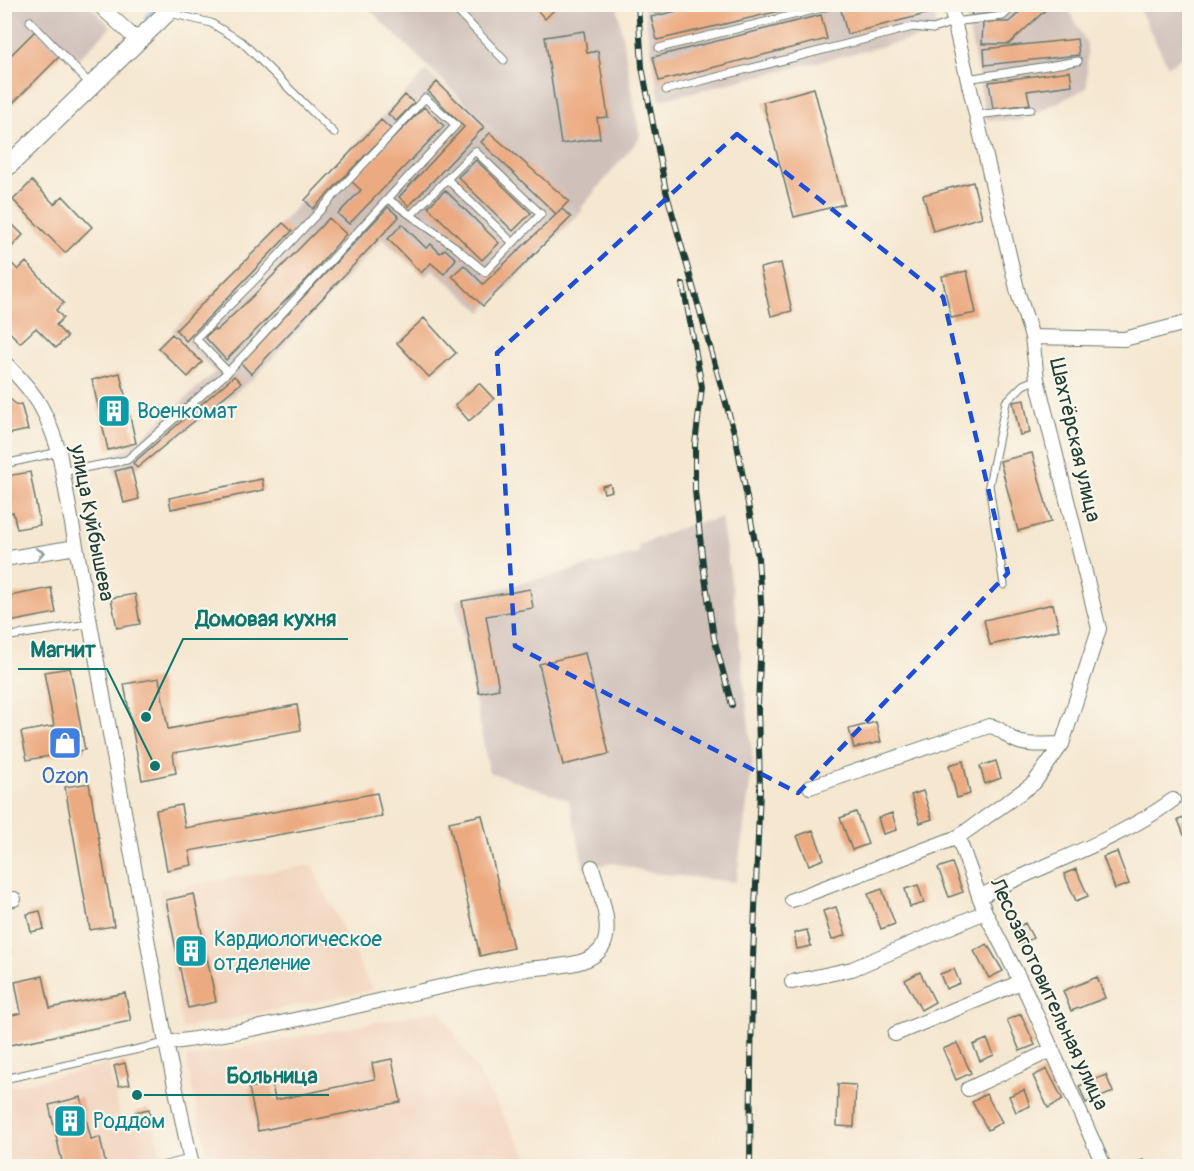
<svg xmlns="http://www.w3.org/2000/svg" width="1194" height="1171" font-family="Pangolin,sans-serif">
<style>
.built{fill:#f2d4be}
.industrial{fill:#cfc0ba}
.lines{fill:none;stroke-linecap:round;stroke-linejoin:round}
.stream{stroke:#70aae1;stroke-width:4}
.building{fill:#ecaa81}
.lane-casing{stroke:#6a786b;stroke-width:9}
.street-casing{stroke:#6a786b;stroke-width:16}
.secondary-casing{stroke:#6a786b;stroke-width:20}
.lane{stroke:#fff;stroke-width:7}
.street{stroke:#fff;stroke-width:14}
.secondary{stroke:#fff;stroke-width:18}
.rail-casing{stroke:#1f3d34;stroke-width:6}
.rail{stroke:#fbf7ec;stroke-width:4;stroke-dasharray:11;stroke-linecap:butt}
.oneway{stroke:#8f9e9a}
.marked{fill:none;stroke:#1d4ed8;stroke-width:4.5;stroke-dasharray:12 8;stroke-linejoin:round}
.labels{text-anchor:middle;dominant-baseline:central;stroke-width:4.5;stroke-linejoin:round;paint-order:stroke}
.culture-label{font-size:21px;fill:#0d838f;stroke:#fbf7ec;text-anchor:start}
.street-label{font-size:21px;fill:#1f3d34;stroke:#fbf7ec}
.shop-label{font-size:21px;fill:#366cbe;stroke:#fbf7ec}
.leader{fill:none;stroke:#0f766e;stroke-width:2}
.callout-dot{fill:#0f766e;stroke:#fbf7ec;stroke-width:2}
.callout-label{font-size:22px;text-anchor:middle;font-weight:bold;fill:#0f766e;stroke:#fbf7ec;stroke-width:4.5;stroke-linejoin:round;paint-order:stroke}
</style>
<rect width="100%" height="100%" fill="#fbf7ec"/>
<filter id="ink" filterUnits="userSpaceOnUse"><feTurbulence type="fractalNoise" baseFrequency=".0167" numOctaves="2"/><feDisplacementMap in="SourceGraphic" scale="12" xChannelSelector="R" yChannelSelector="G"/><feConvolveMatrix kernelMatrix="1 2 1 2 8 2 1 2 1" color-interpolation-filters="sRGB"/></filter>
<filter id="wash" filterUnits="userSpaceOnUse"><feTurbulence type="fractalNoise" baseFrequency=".008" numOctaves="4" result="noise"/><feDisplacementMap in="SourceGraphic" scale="24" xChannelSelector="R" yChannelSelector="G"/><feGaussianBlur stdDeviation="1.35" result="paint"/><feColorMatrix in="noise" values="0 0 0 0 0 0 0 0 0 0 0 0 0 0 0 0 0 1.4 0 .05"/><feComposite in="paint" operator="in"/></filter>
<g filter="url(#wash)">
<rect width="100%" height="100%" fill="#f5e7d0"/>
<!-- built -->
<path class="built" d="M312 865 372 990 182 1029 159 890Z
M441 1010 533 1166H209L186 1058Z
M108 1064 121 1117 155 1128 163 1166H5L4 1088Z"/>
<!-- industrial -->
<path class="industrial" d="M5 5H89L111 27 77 60 65 49 5 112Z
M365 5H617L640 138 581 208 583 210 482 312 433 269 425 276 382 239 254 378 134 470 115 475 110 457 136 443 215 372 172 331 228 278 426 71 502 139Z
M643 5H933L938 33 660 100Z
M964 5H1066L1087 44V88L1020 121 987 120Z
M1137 5H1189V53L1168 66Z
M721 518 736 612 753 762 736 882 652 873 614 863 584 868 569 800 489 772 456 600 639 553V545L685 526Z"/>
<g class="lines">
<!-- stream -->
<path class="stream" d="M146 18 160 4"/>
</g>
<g id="blocks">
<!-- building -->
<path class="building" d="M532 4H560L545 19Z
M706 4H805V5L657 40 651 17Z
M861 4H928L930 13 847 34 841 10Z
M970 4H997L999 12 972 16Z
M1028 4H1052L1009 44H982L983 22H1009Z
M821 15 827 39 659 81 653 57Z
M35 31 60 56 4 112V57L7 59Z
M584 31 587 53 598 51 608 117 597 118 600 138 561 144 545 37Z
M1077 39 1079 55 985 65 984 49Z
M1070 71 1072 85 1027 91 1030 104 993 109 989 82Z
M437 82 484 127 409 206 399 197 464 127 428 91Z
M814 88 844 204 794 217 763 102Z
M405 95 414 103 396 121 388 114Z
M424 107 444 126 349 224 338 214 361 190 351 181Z
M381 120 391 129 313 209 305 200Z
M490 133 569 201 556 214 481 142Z
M476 160 531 213 513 231 458 177Z
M32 181 54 204 63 196 92 227 65 253 13 200Z
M973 182 982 217 933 231 923 195Z
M445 190 499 243 482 260 428 207Z
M388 207 399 217 251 374 241 363Z
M562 209 571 217 483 306 452 276 464 265 483 284Z
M329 218 346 234 307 279 226 360 205 337 214 329 216 331 253 296Z
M10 222 23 235 4 255V228Z
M283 223 292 231 186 341 176 330Z
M402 224 426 248 431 244 440 253 445 249 456 259 444 274 431 263 421 273 388 239Z
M4 255 18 270 26 262 64 303 56 310 63 318 56 325 67 337 56 348 36 328 20 343 4 326Z
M781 263 792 311 771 316 760 268Z
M967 271 976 313 951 318 942 276Z
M424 318 456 353 429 377 397 343Z
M172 334 202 362 188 377 158 348Z
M120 373 136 443 108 450 92 380Z
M234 376 241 383 137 468 133 463Z
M479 383 494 399 469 421 455 405Z
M4 394 17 405 21 404 28 430 4 435Z
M1024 400 1030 433 1020 435 1013 402Z
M1032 453 1051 522 1018 531 1000 461Z
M131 467 139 499 124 503 115 471Z
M30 472 40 525 17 529 13 512 4 514V489L9 488 6 476Z
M262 479 264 490 171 509 169 498Z
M610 484 612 491 604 493 602 486Z
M51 588 56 613 4 623V597Z
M530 589 533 608 486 616 499 689 479 693 462 601Z
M135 594 140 624 117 628 111 598Z
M1053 604 1059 630 990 645 984 620Z
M585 653 609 754 563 765 539 664Z
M70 668 85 750 27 760 21 732 54 726 44 672Z
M159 678 168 729 297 705 301 730 173 753 176 773 142 780 124 684Z
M876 722 881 742 854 748 849 729Z
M963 761 970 794 957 798 949 765Z
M996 761 1001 778 985 784 980 766Z
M89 783 114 926 90 930 65 787Z
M923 791 932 819 920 823 911 795Z
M377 793 382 816 189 851 192 865 167 870 156 810 181 805 185 828Z
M856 812 868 844 852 850 840 818Z
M892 813 897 830 883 834 878 818Z
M482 815 513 948 480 956 449 822Z
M1190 816V833L1184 835 1178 820Z
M813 830 824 859 809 865 797 836Z
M1117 852 1129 884 1115 889 1103 857Z
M952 863 963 892 949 897 938 868Z
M1076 869 1088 896 1076 901 1064 874Z
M918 885 924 903 910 907 905 889Z
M882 889 895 924 881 929 868 894Z
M194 894 216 1002 188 1008 166 900Z
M836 907 846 935 832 940 823 911Z
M40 911 44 929 31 932 27 914Z
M1025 923 1033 938 1022 944 1014 929Z
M807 930 811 946 797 949 794 933Z
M4 935H8L11 953 4 954Z
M987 944 1003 971 989 978 974 951Z
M954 969 960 983 946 989 940 974Z
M920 972 935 1002 921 1010 905 980Z
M43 976 50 1008 125 993 131 1021 4 1046V1017L21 1013 15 982Z
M1097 977 1105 998 1071 1011 1063 991Z
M1021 1014 1035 1045 1020 1051 1007 1020Z
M987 1039 994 1055 980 1061 973 1045Z
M957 1043 971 1073 956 1080 943 1049Z
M392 1059 401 1102 258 1131 249 1088 272 1084 275 1100 375 1079 372 1063Z
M125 1063 130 1084 119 1086 114 1066Z
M1047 1069 1063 1100 1048 1108 1033 1076Z
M1106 1075 1113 1092 1086 1103 1079 1086Z
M838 1084 856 1085 854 1127 837 1126Z
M1024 1090 1030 1106 1016 1112 1009 1096Z
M986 1094 1002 1122 988 1130 972 1102Z
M81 1097 91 1139 100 1137 106 1166H63L49 1105Z
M149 1109 151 1121 137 1123 135 1112Z
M1143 1160 1145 1166H1126Z"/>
</g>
</g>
<g filter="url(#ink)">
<use href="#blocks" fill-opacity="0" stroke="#6a786b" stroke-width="1.5"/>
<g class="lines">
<defs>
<path id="lane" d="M451 4 504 60
M656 9 673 4
M170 13 211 23 242 42 334 133
M30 21 90 84
M659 48 838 4
M967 79 1078 61
M666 90 913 27 933 29 953 22 1003 16 1016 4
M975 115 1031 109
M447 179 513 243
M388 199 454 246 485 272 541 214 475 151 411 215
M4 464 59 452
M61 472 127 460 228 372 456 125 425 98 260 275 196 339 228 372
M1004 585 989 485 1006 402 1023 385 1037 379
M4 637 89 624
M4 1079 166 1043
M161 1166 190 1159"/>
<path id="street" d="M98 4 138 41
M1032 337 1124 339 1190 322
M4 362C37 395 45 408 59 452L166 1043 192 1166
M4 559 76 547
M810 787 989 726C1000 727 1005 735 1014 740 1027 747 1047 744 1062 744
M958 837 985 912 1027 994 1104 1166
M979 897C1044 863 1114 843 1173 800
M792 900 958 837 1034 783 1062 744 1099 629 1037 379 1032 337 1018 293 950 4
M4 901 14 899
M792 982 852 969 985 912
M895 1034 1021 982
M166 1043C288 1027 406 991 527 969 548 966 591 968 603 946 614 925 598 889 592 867
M968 1089 1052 1050"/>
<path id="secondary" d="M4 170 176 4"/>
</defs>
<!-- lane casing -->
<use href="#lane" class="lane-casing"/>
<!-- street casing -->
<use href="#street" class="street-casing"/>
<!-- secondary casing -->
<use href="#secondary" class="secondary-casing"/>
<!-- lane -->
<use href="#lane" class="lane"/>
<!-- street -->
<use href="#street" class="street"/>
<!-- secondary -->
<use href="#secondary" class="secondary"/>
<defs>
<path id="rail" d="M638 4 642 67 666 191 736 439 758 558 762 616 758 705 760 789 752 980 750 1166
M683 284 702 387 695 444V491L703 564 714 638 732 705"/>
</defs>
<!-- rail casing -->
<use href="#rail" class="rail-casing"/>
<!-- rail -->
<use href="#rail" class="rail"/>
</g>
<!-- one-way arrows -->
<defs><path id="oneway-chevron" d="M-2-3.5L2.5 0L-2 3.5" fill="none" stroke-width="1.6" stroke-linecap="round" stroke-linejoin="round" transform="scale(1.5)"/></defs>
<use class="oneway" href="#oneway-chevron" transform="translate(40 553) rotate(-10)"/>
</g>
<!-- marked area -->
<path class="marked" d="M737 134 943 297 1008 573 798 793 515 646 497 353Z"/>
<!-- icons -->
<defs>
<symbol id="building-square" viewBox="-11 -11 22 22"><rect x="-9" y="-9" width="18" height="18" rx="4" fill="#0f9aa8" stroke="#fbf7ec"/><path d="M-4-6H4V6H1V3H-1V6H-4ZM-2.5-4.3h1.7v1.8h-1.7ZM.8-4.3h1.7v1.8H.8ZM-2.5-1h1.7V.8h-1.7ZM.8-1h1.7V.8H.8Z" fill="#fff"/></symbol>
<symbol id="shop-square" viewBox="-11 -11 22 22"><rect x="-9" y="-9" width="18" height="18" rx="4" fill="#3f7fe0" stroke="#fbf7ec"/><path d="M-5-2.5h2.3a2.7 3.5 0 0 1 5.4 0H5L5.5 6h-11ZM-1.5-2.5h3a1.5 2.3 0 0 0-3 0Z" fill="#fff"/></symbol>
</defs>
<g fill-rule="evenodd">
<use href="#building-square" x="95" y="392" width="38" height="38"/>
<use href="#shop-square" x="46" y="724" width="38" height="38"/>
<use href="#building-square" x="172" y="932" width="38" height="38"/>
<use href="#building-square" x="51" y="1102" width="38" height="38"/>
</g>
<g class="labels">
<!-- culture labels -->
<g class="culture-label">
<text x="137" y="411">Военкомат</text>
<text x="214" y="939">Кардиологическое<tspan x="214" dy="24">отделение</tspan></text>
<text x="93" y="1121">Роддом</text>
</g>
<!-- street labels -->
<g class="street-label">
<text transform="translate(1075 440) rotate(77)">Шахтёрская улица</text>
<text transform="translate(92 523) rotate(79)">улица Куйбышева</text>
<text transform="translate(1049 994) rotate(65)">Лесозаготовительная улица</text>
</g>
<!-- shop labels -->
<g class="shop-label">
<text x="65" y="776">Ozon</text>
</g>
</g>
<!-- callouts -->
<path class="leader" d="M146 717L183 639H348M155 766L107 669H18M137 1095L214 1095H329"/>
<g class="callout-dot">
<circle cx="146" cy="717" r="6"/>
<circle cx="155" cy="766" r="6"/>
<circle cx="137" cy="1095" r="6"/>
</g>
<g class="callout-label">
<text x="266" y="626">Домовая кухня</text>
<text x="63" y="657">Магнит</text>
<text x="272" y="1083">Больница</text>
</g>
<!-- margin -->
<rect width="1194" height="1171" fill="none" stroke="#fbf7ec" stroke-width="24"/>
</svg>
